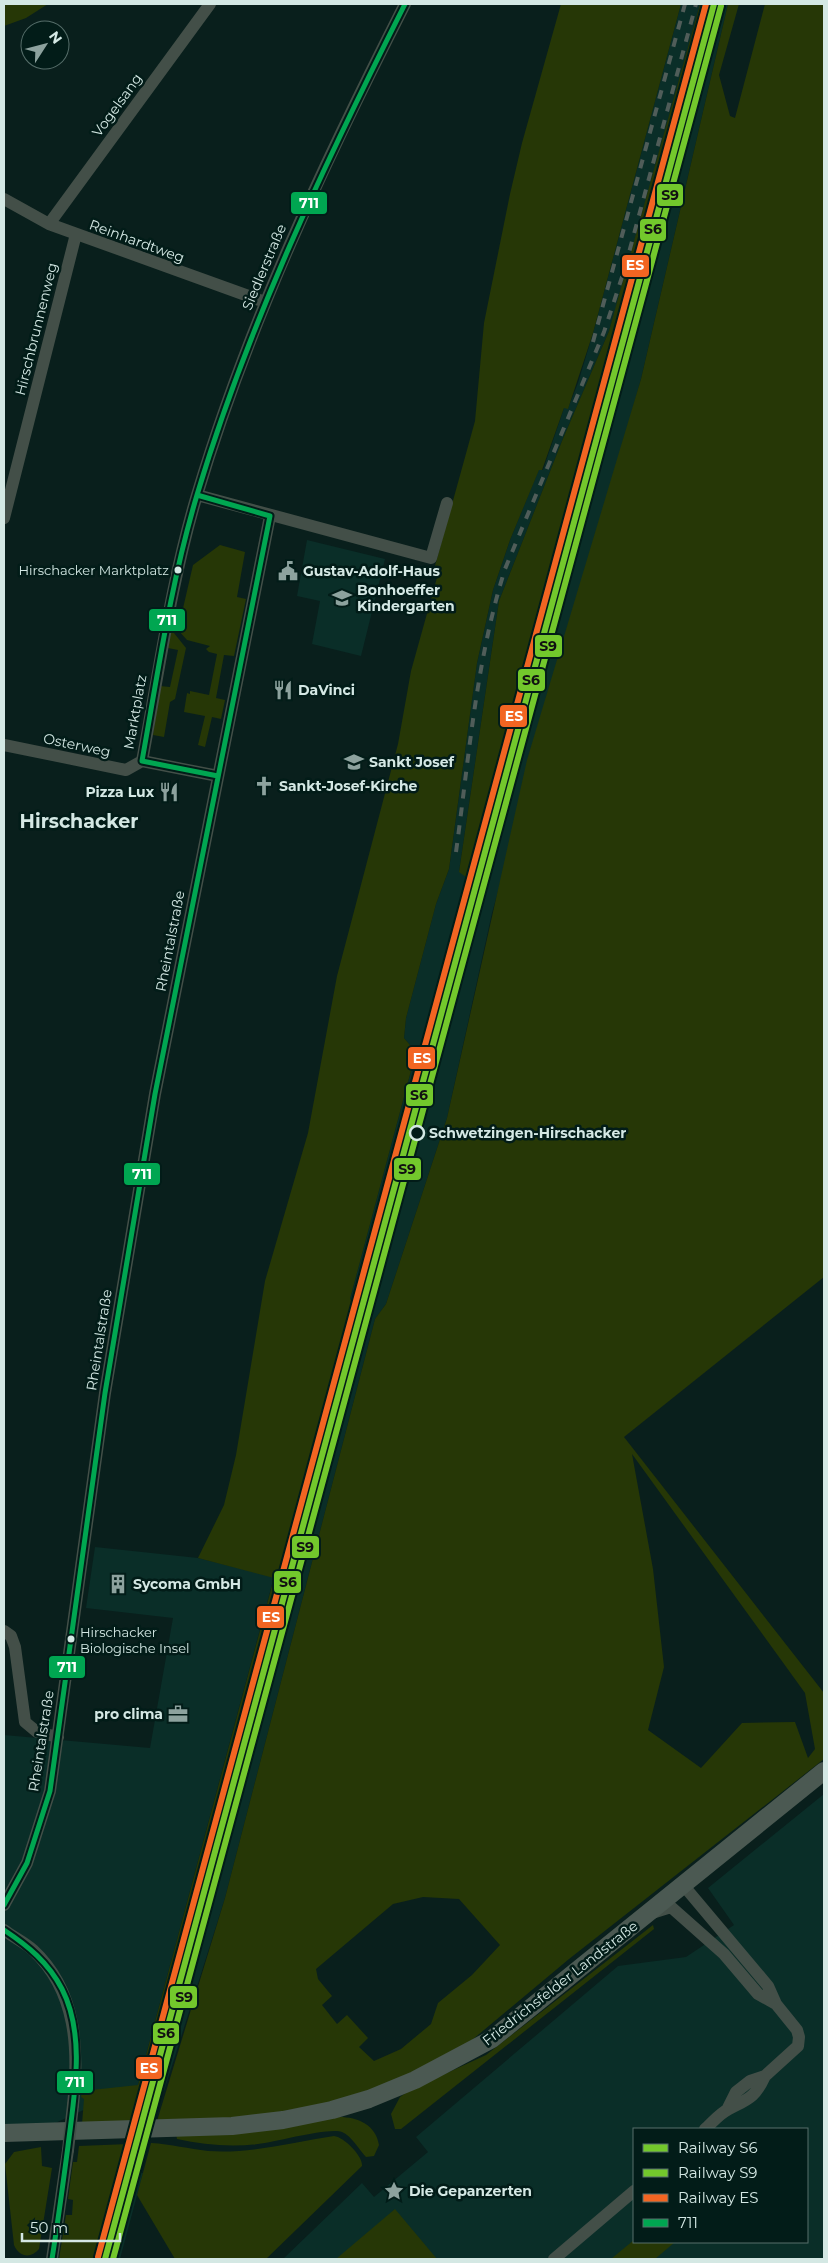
<svg xmlns="http://www.w3.org/2000/svg" width="828" height="2263" font-family="Montserrat,sans-serif">
<style>
.built{fill:#0a2e28;fill-rule:evenodd}
.green{fill:#263706;fill-rule:evenodd}
.lines{fill:none;stroke-linecap:round;stroke-linejoin:round}
.street{stroke:#434f48;stroke-width:12}
.secondary{stroke:#4b5952;stroke-width:18}
.rail{stroke:#505d59;stroke-width:4;stroke-dasharray:9 9;stroke-linecap:butt}
.street-bridge{stroke:#434f48;stroke-width:12}
.bus-1-casing{stroke:#021c18;stroke-width:9}
.bus-1{stroke:#00a651;stroke-width:5}
.rail-1-casing{stroke:#021c18;stroke-width:10}
.rail-2-casing{stroke:#021c18;stroke-width:10}
.rail-3-casing{stroke:#021c18;stroke-width:10}
.rail-1{stroke:#73c82c;stroke-width:6}
.rail-2{stroke:#73c82c;stroke-width:6}
.rail-3{stroke:#f26522;stroke-width:6}
.bus-dot{fill:#d4e8e4;stroke:#021c18;stroke-width:2}
.stop-dot{fill:#021c18;stroke:#d4e8e4;stroke-width:2.5}
.labels{text-anchor:middle;dominant-baseline:central;stroke-width:5;stroke-linejoin:round;paint-order:stroke}
.bus-label{font-size:13px;fill:#d4e8e4;stroke:#021c18;text-anchor:end}
.street-label{font-size:14px;fill:#d4e8e4;stroke:#021c18}
.poi-label{font-size:14px;font-weight:bold;fill:#d4e8e4;stroke:#021c18;text-anchor:start}
.stop-label{font-size:14px;font-weight:bold;fill:#d4e8e4;stroke:#021c18;text-anchor:start}
.district-label{font-size:19px;font-weight:bold;fill:#d4e8e4;stroke:#021c18}
.line-badge{stroke:#021c18;stroke-width:2}
.badge-label{font-size:14px;text-anchor:middle;font-weight:bold;fill:#fff}
.pale-badge-label{font-size:14px;text-anchor:middle;font-weight:bold;fill:#111}
</style>
<rect width="100%" height="100%" fill="#091f1c"/>
<!-- built -->
<path class="built" d="M681 4H700L620 296 609 331 562 441 499 601 459 872 493 804 709 4H728L641 379 492 913 447 1118 386 1304 375 1319 225 1898 164 2091 144 2088 227 1793 251 1704 268 1628 358 1304 350 1299 416 1052 404 1038 406 1018 436 904 449 869 477 663 493 590 510 540 539 469 543 470 564 408H568L578 383 593 333Z
M307 540 385 559 361 656 312 644 320 601 297 596Z
M95 1547 198 1558 274 1577 138 2085 53 2124H4V1735L150 1748 173 1618 86 1608Z
M824 1794V2259H283L362 2183 374 2197 428 2152 416 2137 618 1966 686 1957 734 1925 708 1888ZM634 2129H807V2242H634Z
M123 2169 143 2173 120 2259H102Z"/>
<!-- green -->
<path class="green" d="M4 4H48L26 18 4 26Z
M561 4H681L593 333 568 409 564 408 542 470H539L510 540 493 590 477 663 449 869 436 904 406 1018 404 1038 416 1052 350 1299 358 1304 268 1628 251 1704 227 1793 134 2122 82 2124 84 2099 81 2097 82 2091 138 2085 274 1578 198 1558 224 1505 236 1455 265 1281 308 1133 337 976 398 744 411 671 438 574 433 573 475 421 484 323 510 194 522 143Z
M700 4H709L493 804 470 880 459 872 499 601 562 441 609 331Z
M728 4H739L719 75 730 116 735 118 765 4H824V1277L624 1437 824 1693V1759L569 1959 472 2040 423 2068 366 2092 331 2103 249 2117 157 2121 225 1898 375 1319 386 1304 447 1118 527 760 641 379ZM632 1454 805 1693 815 1749 808 1758 795 1722 742 1723 701 1768 648 1730 664 1667 653 1569ZM423 1897 459 1899 500 1945 472 1975 438 2003 431 2024 401 2049 374 2061 359 2047 368 2038 347 2015 337 2024 322 2005 332 1996 318 1979 316 1969 393 1904Z
M220 545 245 552 237 597 246 599 234 656 224 655 216 698 225 700 221 719 212 717 205 747 198 745 205 716 184 712 187 693 190 694V691L209 695 217 654 209 652 206 649 210 646 187 640 178 630 193 565Z
M171 633H174L186 648 175 699 170 702 164 737 153 735 160 686 170 687 178 650 168 648Z
M653 1925 654 1929 401 2129H395L391 2114 400 2097 410 2090 486 2055Z
M339 2117C358 2117 376 2125 379 2145L374 2156 366 2157C359 2150 351 2135 342 2132 329 2127 276 2142 258 2144 231 2147 204 2145 177 2139L176 2134Z
M334 2136C344 2137 363 2156 362 2166L266 2259H175L137 2195 151 2143C171 2144 189 2149 208 2151 251 2154 293 2142 334 2136Z
M129 2144 102 2259H59L66 2215H72L73 2200 68 2199 73 2162H77L79 2146Z
M41 2147 42 2166 52 2168 39 2249C31 2259 19 2257 14 2245L5 2164 14 2152Z
M395 2209 437 2259H336Z
M634 2240V2242H675L655 2259H611Z"/>
<g class="lines">
<!-- street -->
<path class="street" d="M4 199 49 224 265 302
M49 224 210 4
M197 495 431 558 447 503
M4 518 76 234
M4 745 126 770 142 761
M142 761C159 672 171 582 197 495 248 324 324 163 405 4
M142 761 218 776
M4 1631 11 1636 15 1647 25 1722 37 1732 58 1737
M684 1886 768 1986 776 2004 797 2030 799 2037 798 2046 765 2076 750 2081 736 2092 727 2110
M4 1905 27 1863 50 1791 105 1393 155 1094 270 516
M652 1913 671 1907 724 1954 758 1994 776 2004
M4 1930C13 1937 24 1942 33 1950 77 1991 79 2050 73 2105
M705 2129C712 2123 720 2113 729 2109 748 2099 755 2098 765 2076
M52 2259 68 2150
M554 2259 634 2191"/>
<!-- secondary -->
<path class="secondary" d="M4 2133 232 2126 283 2120 332 2110 369 2099 415 2080 492 2039 824 1771"/>
<!-- rail -->
<path class="rail" d="M593 342 685 4
M456 852C469 757 476 661 505 569L604 332 624 271 696 4"/>
<!-- street-bridge -->
<path class="street-bridge" d="M68 2150 73 2105"/>
<defs>
<path id="bus-1" d="M218 776 142 761C158 672 171 582 197 495 248 324 325 163 405 4
M4 1905 27 1863 50 1791 105 1393 155 1094 270 516 197 495
M4 1930C28 1946 48 1962 62 1989 86 2036 74 2096 68 2146 63 2184 58 2221 52 2259"/>
</defs>
<!-- bus-1 casing -->
<use href="#bus-1" class="bus-1-casing"/>
<!-- bus-1 -->
<use href="#bus-1" class="bus-1"/>
<defs>
<path id="rail-1" d="M105 2259 714 4"/>
<path id="rail-2" d="M113 2259 721 6"/>
<path id="rail-3" d="M98 2257 706 4"/>
</defs>
<!-- rail-1 casing -->
<use href="#rail-1" class="rail-1-casing"/>
<!-- rail-2 casing -->
<use href="#rail-2" class="rail-2-casing"/>
<!-- rail-3 casing -->
<use href="#rail-3" class="rail-3-casing"/>
<!-- rail-1 -->
<use href="#rail-1" class="rail-1"/>
<!-- rail-2 -->
<use href="#rail-2" class="rail-2"/>
<!-- rail-3 -->
<use href="#rail-3" class="rail-3"/>
</g>
<!-- icons -->
<defs>
<symbol id="civic-bare" viewBox="-9 -9 18 18"><path d="M-.6-6.5H3V-4.5H.6V-3L4-1V1h2V6H-6V1h2V-1L-.6-3ZM-1.2 2.5V6h2.4V2.5Z" fill="#8da29e" stroke="#021c18" stroke-width="2.5" paint-order="stroke"/></symbol>
<symbol id="school-bare" viewBox="-9 -9 18 18"><path d="M0-5L7-2L0 1L-7-2ZM-4 1L0 2.5L4 1V4Q0 6-4 4Z" fill="#8da29e" stroke="#021c18" stroke-width="2.5" paint-order="stroke"/></symbol>
<symbol id="restaurant-bare" viewBox="-9 -9 18 18"><path d="M-5-6h1v4h1v-4h1v4h1v-4h1v5L-1.5 .5V6h-2V.5L-5-1ZM5-6V6H3V1.5H1.5Q1.5-4 5-6Z" fill="#8da29e" stroke="#021c18" stroke-width="2.5" paint-order="stroke"/></symbol>
<symbol id="church-bare" viewBox="-9 -9 18 18"><path d="M-1.2-6h2.4v3.5h3.3v2.4h-3.3V6h-2.4V-.1h-3.3v-2.4h3.3Z" fill="#8da29e" stroke="#021c18" stroke-width="2.5" paint-order="stroke"/></symbol>
<symbol id="building-bare" viewBox="-9 -9 18 18"><path d="M-4-6H4V6H1V3H-1V6H-4ZM-2.5-4.3h1.7v1.8h-1.7ZM.8-4.3h1.7v1.8H.8ZM-2.5-1h1.7V.8h-1.7ZM.8-1h1.7V.8H.8Z" fill="#8da29e" stroke="#021c18" stroke-width="2.5" paint-order="stroke"/></symbol>
<symbol id="office-bare" viewBox="-9 -9 18 18"><path d="M-6-3h4V-5.5h4V-3h4V5H-6ZM-1-4.5V-3h2v-1.5ZM-6 0V1H6V0Z" fill="#8da29e" stroke="#021c18" stroke-width="2.5" paint-order="stroke"/></symbol>
<symbol id="sight-bare" viewBox="-9 -9 18 18"><path d="M0-6L1.8-2.2L6-1.7L2.9 1.2L3.7 5.4L0 3.3L-3.7 5.4L-2.9 1.2L-6-1.7L-1.8-2.2Z" fill="#8da29e" stroke="#021c18" stroke-width="2.5" paint-order="stroke"/></symbol>
</defs>
<g fill-rule="evenodd">
<use href="#civic-bare" x="274" y="557" width="28" height="28"/>
<use href="#school-bare" x="328" y="584" width="28" height="28"/>
<use href="#restaurant-bare" x="269" y="676" width="28" height="28"/>
<use href="#school-bare" x="340" y="748" width="28" height="28"/>
<use href="#church-bare" x="250" y="772" width="28" height="28"/>
<use href="#restaurant-bare" x="155" y="778" width="28" height="28"/>
<use href="#building-bare" x="104" y="1570" width="28" height="28"/>
<use href="#office-bare" x="164" y="1700" width="28" height="28"/>
<use href="#sight-bare" x="380" y="2177" width="28" height="28"/>
</g>
<!-- markers -->
<g class="bus-dot">
<circle cx="178" cy="570" r="4.5"/>
<circle cx="71" cy="1639" r="4.5"/>
</g>
<circle class="stop-dot" cx="417" cy="1133" r="7"/>
<g class="labels">
<!-- bus labels -->
<g class="bus-label">
<text x="169" y="570">Hirschacker Marktplatz</text>
<text x="80" y="1632" text-anchor="start">Hirschacker<tspan x="80" dy="16">Biologische Insel</tspan></text>
</g>
<!-- street labels -->
<g class="street-label">
<text transform="translate(117 105) rotate(-54)">Vogelsang</text>
<text transform="translate(137 241) rotate(20)">Reinhardtweg</text>
<text transform="translate(264 267) rotate(-67)">Siedlerstraße</text>
<text transform="translate(36 329) rotate(-76)">Hirschbrunnenweg</text>
<text transform="translate(135 712) rotate(-80)">Marktplatz</text>
<text transform="translate(77 745) rotate(12)">Osterweg</text>
<text transform="translate(170 941) rotate(-79)">Rheintalstraße</text>
<text transform="translate(99 1340) rotate(-81)">Rheintalstraße</text>
<text transform="translate(41 1741) rotate(-81)">Rheintalstraße</text>
<text transform="translate(560 1983) rotate(-38)">Friedrichsfelder Landstraße</text>
</g>
<!-- poi labels -->
<g class="poi-label">
<text x="303" y="571">Gustav-Adolf-Haus</text>
<text x="357" y="590">Bonhoeffer<tspan x="357" dy="16">Kindergarten</tspan></text>
<text x="298" y="690">DaVinci</text>
<text x="369" y="762">Sankt Josef</text>
<text x="279" y="786">Sankt-Josef-Kirche</text>
<text x="154" y="792" text-anchor="end">Pizza Lux</text>
<text x="133" y="1584">Sycoma GmbH</text>
<text x="163" y="1714" text-anchor="end">pro clima</text>
<text x="409" y="2191">Die Gepanzerten</text>
</g>
<!-- stop labels -->
<g class="stop-label">
<text x="429" y="1133">Schwetzingen-Hirschacker</text>
</g>
<!-- district labels -->
<g class="district-label">
<text x="79" y="821">Hirschacker</text>
</g>
</g>
<g class="line-badge">
<rect x="656" y="183" width="28" height="24" rx="5" fill="#73c82c"/>
<rect x="290" y="191" width="38" height="24" rx="5" fill="#00a651"/>
<rect x="639" y="218" width="28" height="24" rx="5" fill="#73c82c"/>
<rect x="621" y="254" width="29" height="24" rx="5" fill="#f26522"/>
<rect x="148" y="608" width="38" height="24" rx="5" fill="#00a651"/>
<rect x="534" y="634" width="29" height="24" rx="5" fill="#73c82c"/>
<rect x="517" y="668" width="29" height="24" rx="5" fill="#73c82c"/>
<rect x="499" y="704" width="29" height="24" rx="5" fill="#f26522"/>
<rect x="407" y="1046" width="29" height="24" rx="5" fill="#f26522"/>
<rect x="405" y="1083" width="29" height="24" rx="5" fill="#73c82c"/>
<rect x="393" y="1157" width="29" height="24" rx="5" fill="#73c82c"/>
<rect x="123" y="1162" width="38" height="24" rx="5" fill="#00a651"/>
<rect x="291" y="1535" width="29" height="24" rx="5" fill="#73c82c"/>
<rect x="273" y="1570" width="29" height="24" rx="5" fill="#73c82c"/>
<rect x="256" y="1605" width="29" height="24" rx="5" fill="#f26522"/>
<rect x="48" y="1655" width="38" height="24" rx="5" fill="#00a651"/>
<rect x="169" y="1985" width="29" height="24" rx="5" fill="#73c82c"/>
<rect x="152" y="2022" width="28" height="23" rx="5" fill="#73c82c"/>
<rect x="135" y="2056" width="28" height="24" rx="5" fill="#f26522"/>
<rect x="56" y="2070" width="38" height="24" rx="5" fill="#00a651"/>
</g>
<g class="badge-label">
<text x="309" y="208">711</text>
<text x="635" y="270">ES</text>
<text x="167" y="625">711</text>
<text x="514" y="721">ES</text>
<text x="422" y="1063">ES</text>
<text x="142" y="1179">711</text>
<text x="271" y="1622">ES</text>
<text x="67" y="1672">711</text>
<text x="149" y="2073">ES</text>
<text x="75" y="2087">711</text>
</g>
<g class="pale-badge-label">
<text x="670" y="200">S9</text>
<text x="653" y="234">S6</text>
<text x="548" y="651">S9</text>
<text x="531" y="685">S6</text>
<text x="419" y="1100">S6</text>
<text x="407" y="1174">S9</text>
<text x="305" y="1552">S9</text>
<text x="288" y="1587">S6</text>
<text x="184" y="2002">S9</text>
<text x="166" y="2038">S6</text>
</g>
<!-- border -->
<rect width="828" height="2263" fill="none" stroke="#d4e8e4" stroke-width="10"/>
<!-- legend -->
<rect x="633" y="2128" width="175" height="115" fill="#021c18" stroke="#566e6a"/>
<rect x="643" y="2144" width="25" height="8" fill="#73c82c" stroke="#566e6a"/>
<text x="678" y="2153" font-size="15" fill="#d4e8e4">Railway S6</text>
<rect x="643" y="2169" width="25" height="8" fill="#73c82c" stroke="#566e6a"/>
<text x="678" y="2178" font-size="15" fill="#d4e8e4">Railway S9</text>
<rect x="643" y="2194" width="25" height="8" fill="#f26522" stroke="#566e6a"/>
<text x="678" y="2203" font-size="15" fill="#d4e8e4">Railway ES</text>
<rect x="643" y="2219" width="25" height="8" fill="#00a651" stroke="#566e6a"/>
<text x="678" y="2228" font-size="15" fill="#d4e8e4">711</text>
<!-- north arrow -->
<g transform="translate(45 45) rotate(54)"><circle r="24" fill="#021c18" stroke="#566e6a"/>
<path d="M0-4L9 19L0 12L-9 19Z" fill="#8da29e"/>
<text y="-8" font-size="14" font-weight="bold" text-anchor="middle" fill="#d4e8e4">N</text>
</g>
<!-- scale -->
<path d="M22 2233v8h98v-8" fill="none" stroke="#d4e8e4" stroke-width="2.5"/>
<text x="30" y="2233" font-size="15" fill="#d4e8e4" stroke="#021c18" stroke-width="4" paint-order="stroke">50 m</text>
</svg>
